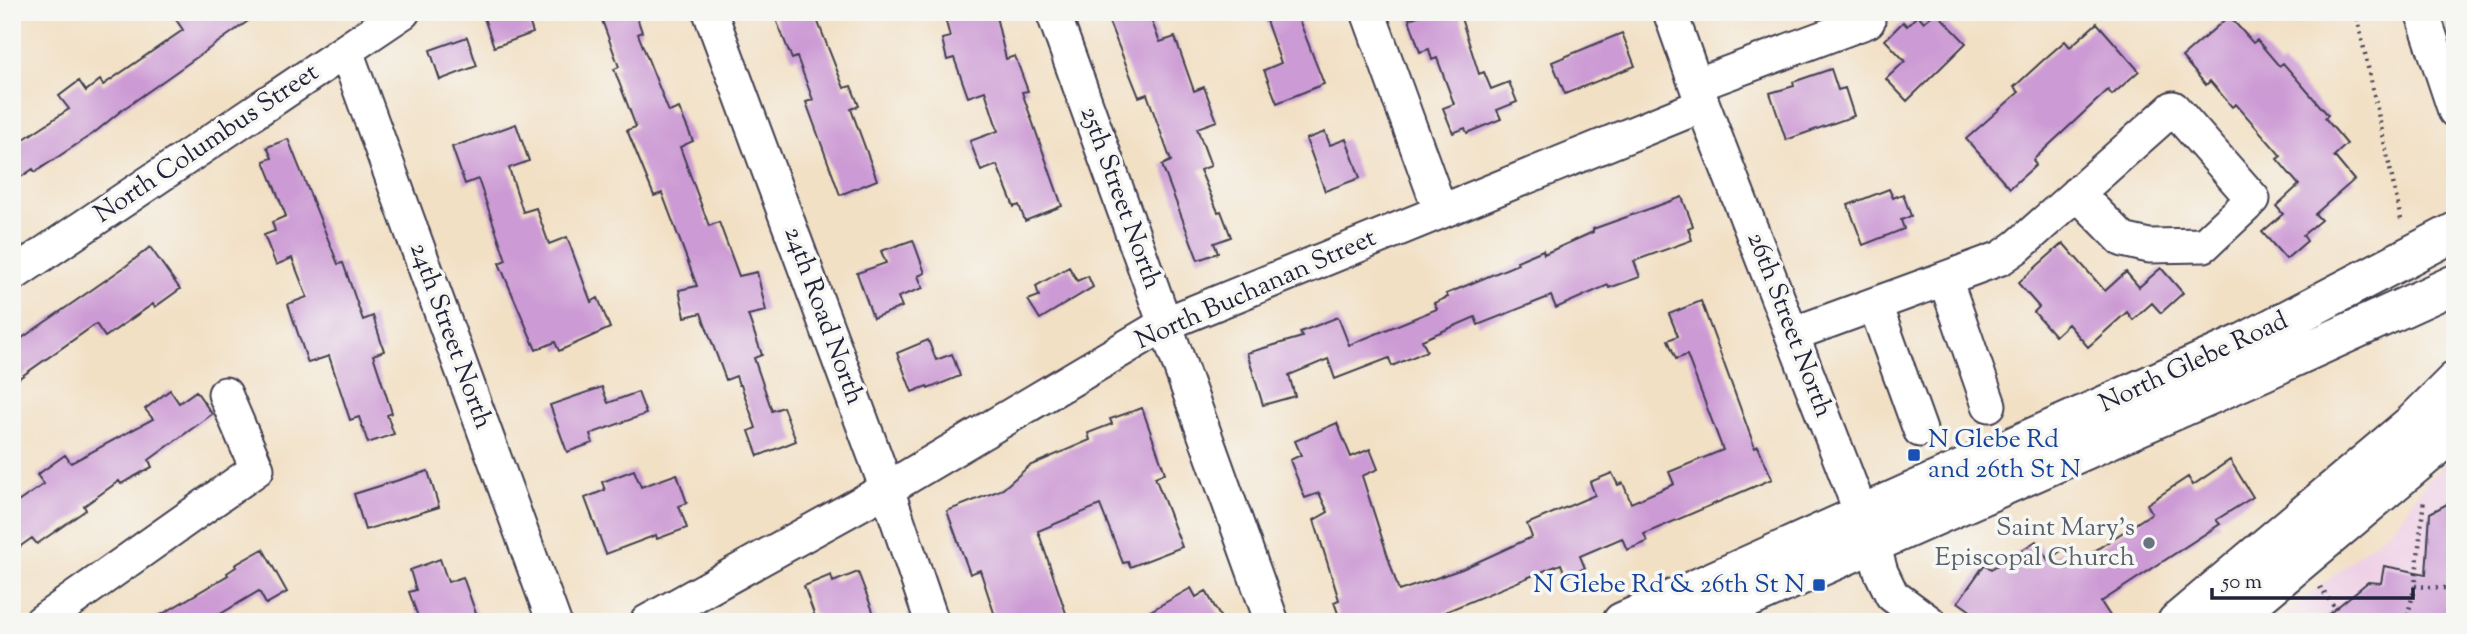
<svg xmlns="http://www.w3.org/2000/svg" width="2467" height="634" font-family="'Sorts Mill Goudy',serif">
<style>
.built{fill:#efd0e6}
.building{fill:#cc9ad4}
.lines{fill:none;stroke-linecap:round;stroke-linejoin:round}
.minor-casing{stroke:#413e50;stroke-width:37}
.major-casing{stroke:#413e50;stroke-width:42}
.path{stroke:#413e50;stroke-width:4.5;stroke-dasharray:2 5;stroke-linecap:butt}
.minor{stroke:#fff;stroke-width:33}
.major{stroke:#fff;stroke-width:38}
.transit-dot{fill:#1a4fb4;stroke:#f6f6f2;stroke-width:2.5}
.worship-dot{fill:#6b7280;stroke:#f6f6f2;stroke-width:2.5}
.labels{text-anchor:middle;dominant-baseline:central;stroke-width:7;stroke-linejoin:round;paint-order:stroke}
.street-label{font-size:26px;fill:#22223b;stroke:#f6f6f2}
.transit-label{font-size:26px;fill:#164399;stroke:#f6f6f2;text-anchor:start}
.worship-label{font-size:26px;fill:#5b616d;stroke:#f6f6f2;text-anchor:end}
</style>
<rect width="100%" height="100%" fill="#f6f6f2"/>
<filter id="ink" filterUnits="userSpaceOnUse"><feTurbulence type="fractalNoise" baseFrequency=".0143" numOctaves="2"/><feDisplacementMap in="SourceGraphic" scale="14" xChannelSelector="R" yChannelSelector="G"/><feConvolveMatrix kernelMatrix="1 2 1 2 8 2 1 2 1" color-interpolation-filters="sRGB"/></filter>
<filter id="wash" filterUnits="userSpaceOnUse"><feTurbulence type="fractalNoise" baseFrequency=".00686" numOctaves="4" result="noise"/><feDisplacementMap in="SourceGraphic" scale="28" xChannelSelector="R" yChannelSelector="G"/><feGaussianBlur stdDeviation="1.57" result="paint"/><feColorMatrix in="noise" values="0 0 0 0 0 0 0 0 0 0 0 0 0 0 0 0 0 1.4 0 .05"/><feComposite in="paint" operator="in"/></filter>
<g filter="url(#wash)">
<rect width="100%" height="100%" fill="#f2e0c5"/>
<!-- built -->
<path class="built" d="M2455 454V622H2277L2398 522 2425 482Z"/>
<g id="blocks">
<!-- building -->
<path class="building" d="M171 12H261L122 110 94 133 35 172 33 169 12 183V147L69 109 59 96 79 81 86 91 100 80 103 85 183 30Z
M482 12H526L533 33 494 47Z
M599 12H635L642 32 638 34 669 112 679 108 693 141 680 147 709 226 719 222 739 276 757 272 766 311 748 315 762 355 754 358 772 411 783 407 796 441 758 456 749 431 756 428 741 385H739L736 376 726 380 701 313 685 317 679 290 697 286 662 193 654 196 627 130 636 127 614 69 619 67Z
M773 12H814L844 88 851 86 859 106 851 109 877 180 840 195 806 102 813 100 797 57 792 59Z
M970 12H995L1006 59 1015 56 1025 83 1028 91 1022 92 1062 206 1025 221 1019 205 1014 207 997 165 981 171 970 141 998 131 985 91 968 97 954 58 947 60 942 39 950 37 945 18Z
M1105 12H1148L1160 42 1175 37 1194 91 1204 87 1217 121 1197 128 1211 166 1200 170 1218 212 1221 211 1231 237 1214 243 1218 253 1198 260 1162 165 1171 161 1147 94 1139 97Z
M1263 12H1296L1324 84 1277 103 1264 70 1281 63Z
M1429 12H1459L1479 74 1484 72 1491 89 1509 82 1517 102 1497 110 1501 119 1467 133 1465 128 1453 133 1443 108 1454 104 1437 58 1432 60 1429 49 1420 52 1409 19Z
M1936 12 1966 43 1907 101 1886 79 1905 61 1885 40 1903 22 1907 26 1918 15 1924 22Z
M2229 16 2253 43 2257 40 2279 66 2283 63 2328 115 2325 118 2347 144 2334 156 2354 180 2315 214 2321 220 2303 235 2307 241 2286 259 2262 232 2283 214 2276 206 2299 185 2277 159 2281 156 2236 104 2232 107 2210 81 2206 85 2182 57Z
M2097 23 2139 71 2112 95 2108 90 2033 160 2036 165 2010 188 1966 139 2019 92 2014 87 2040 63 2065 41 2070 47Z
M1622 33 1635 66 1565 94 1552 62Z
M467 37 477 66 440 80 430 50Z
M1831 69 1838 90 1845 88 1854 116 1786 140 1770 93 1794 86 1793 82Z
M516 124 529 161 509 168 523 212 536 208 549 244 567 237 591 302 598 298 610 328 559 351 555 342 536 350 499 263 506 260 478 179 465 184 452 147Z
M1325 132 1330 145 1346 139 1360 178 1325 191 1306 139Z
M288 139 338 264 343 263 363 320 373 316 384 351 373 355 392 413 387 415 394 434 368 443 359 417 350 420 329 356 308 363 288 304 307 297 292 258 276 265 264 235 275 231 272 222 286 216 264 161 272 158 267 147Z
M1889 189 1893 198 1903 194 1911 216 1901 220 1904 229 1863 245 1848 205Z
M1682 197 1693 226 1688 228 1692 240 1634 261 1640 277 1609 288 1608 285 1556 308 1551 296 1478 325 1475 317 1422 340 1427 351 1392 366 1389 358 1335 379 1328 359 1289 375 1295 396 1263 405 1247 353 1302 337 1300 332 1338 317 1349 345 1437 309 1434 303 1448 297 1446 294 1518 264 1517 261 1543 250 1544 254 1593 232V229Z
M913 240 925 273 918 276 923 288 898 297 902 307 873 318 857 273 886 263 881 251Z
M2063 243 2105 291 2126 272 2139 287 2161 268 2183 293 2161 313 2152 303 2133 320 2127 312 2088 347 2068 324 2055 336 2034 312 2039 307 2018 283Z
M150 247 180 289 155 307 153 304 105 337 96 324 12 383V345L126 266Z
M1069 267 1077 281 1088 276 1093 287 1040 319 1028 300 1039 296 1036 286Z
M1701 301 1755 448 1758 446 1772 479 1644 534 1647 542 1627 550 1622 538 1580 556 1585 568 1566 577 1561 564 1546 570 1440 614 1442 622H1341L1334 602 1339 600 1314 520 1328 512 1319 493 1305 498 1290 460 1301 455 1295 441 1337 423 1351 457 1370 449 1378 469 1362 476 1399 591 1462 569 1532 537 1527 524 1595 495 1590 482 1612 473 1618 485 1623 483 1631 503 1674 484 1669 472 1723 450 1687 355 1676 359 1668 340 1678 336 1669 314Z
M928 340 936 360 952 354 960 376 928 389 927 386 912 392 897 353Z
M602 387 608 403 638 392 646 414 590 434 593 443 567 452 550 405Z
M170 390 179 403 196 391 212 414 149 460 152 467 121 484 119 481 84 506 86 510 37 544 32 538 12 552V506L44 484 37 475 65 455 71 463 153 419 145 409Z
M1142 408 1165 473 1155 477 1182 547 1130 567 1128 562 1123 563 1100 505 1038 531 1069 622H997L980 570 970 574 947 511 1003 489 1029 466 1090 440 1088 433 1112 424 1110 419Z
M2230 460 2253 497 2216 520 2220 524 2101 602 2114 622H1986L1958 602 1985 564 1991 569 2036 541 2048 560 2069 545 2079 561 2152 513 2147 504 2188 477 2193 485Z
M634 470 641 487 677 474 687 503 679 506 687 528 657 539 656 535 606 554 585 498 605 490 602 482Z
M428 471 439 507 365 530 354 494Z
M2455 500V622H2319L2368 582 2381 583 2384 566 2426 574 2430 513Z
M263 549 287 592 266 604 259 591 207 622H149L228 575 227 573 236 567 235 565Z
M440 559 448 582 463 577 479 622H420L409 592 416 590 410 570Z
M858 572 877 622H817L804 586 831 575 833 582Z
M1191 588 1196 597 1206 591 1223 622H1131Z"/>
</g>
</g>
<g filter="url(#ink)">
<use href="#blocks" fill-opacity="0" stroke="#413e50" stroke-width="2"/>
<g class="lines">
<defs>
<path id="minor" d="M710 12 887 489 932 622
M1053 12 1272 622
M1368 12 1440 210
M1670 12 1703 105 1873 544 1881 572 1892 595 1929 622
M2422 12 2455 111
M346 51 554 622
M1696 85 1868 21
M12 275 403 12
M1945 279 1989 405
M1875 305 1920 430
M1793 334 2001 258 2018 246 2173 108 2253 199 2204 245 2149 246 2123 240 2077 193
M41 622 257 469 225 394
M647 622 887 489 1165 324 1703 105"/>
<path id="major" d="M1622 622 2241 344 2455 232
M1695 622 2262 372 2455 284
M2177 622 2413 423 2455 381
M2228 622 2436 447 2455 428"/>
</defs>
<!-- minor casing -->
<use href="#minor" class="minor-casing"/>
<!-- major casing -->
<use href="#major" class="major-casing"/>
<!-- path -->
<path class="path" d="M2356 12 2402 224
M2415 586 2455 589
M2320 587 2335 608
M2406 622 2415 586 2424 498"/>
<!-- minor -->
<use href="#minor" class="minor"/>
<!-- major -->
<use href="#major" class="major"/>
</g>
</g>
<!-- markers -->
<g class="transit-dot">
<rect x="1907" y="448" width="14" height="14" rx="3.5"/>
<rect x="1812" y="578" width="14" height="14" rx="3.5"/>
</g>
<circle class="worship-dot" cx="2149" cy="543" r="7"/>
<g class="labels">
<!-- street labels -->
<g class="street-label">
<text transform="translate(207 144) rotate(-34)">North Columbus Street</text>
<text transform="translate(1120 198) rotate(70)">25th Street North</text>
<text transform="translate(1256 290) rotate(-24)">North Buchanan Street</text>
<text transform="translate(823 316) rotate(70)">24th Road North</text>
<text transform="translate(1789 325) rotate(69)">26th Street North</text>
<text transform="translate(450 336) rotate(70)">24th Street North</text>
<text transform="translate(2194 363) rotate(-25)">North Glebe Road</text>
</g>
<!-- transit labels -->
<g class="transit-label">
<text x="1928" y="440">N Glebe Rd<tspan x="1928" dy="30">and 26th St N</tspan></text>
<text x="1805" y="585" text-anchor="end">N Glebe Rd &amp; 26th St N</text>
</g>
<!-- worship labels -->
<g class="worship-label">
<text x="2135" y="528">Saint Mary's<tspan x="2135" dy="30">Episcopal Church</tspan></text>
</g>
</g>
<!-- margin -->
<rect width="2467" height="634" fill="none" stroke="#f6f6f2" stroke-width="42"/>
<!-- scale -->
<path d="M2212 588v10h201v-10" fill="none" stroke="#22223b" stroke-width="3.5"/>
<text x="2222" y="588" font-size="21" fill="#22223b" stroke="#f6f6f2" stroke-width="5" paint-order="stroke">50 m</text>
</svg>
